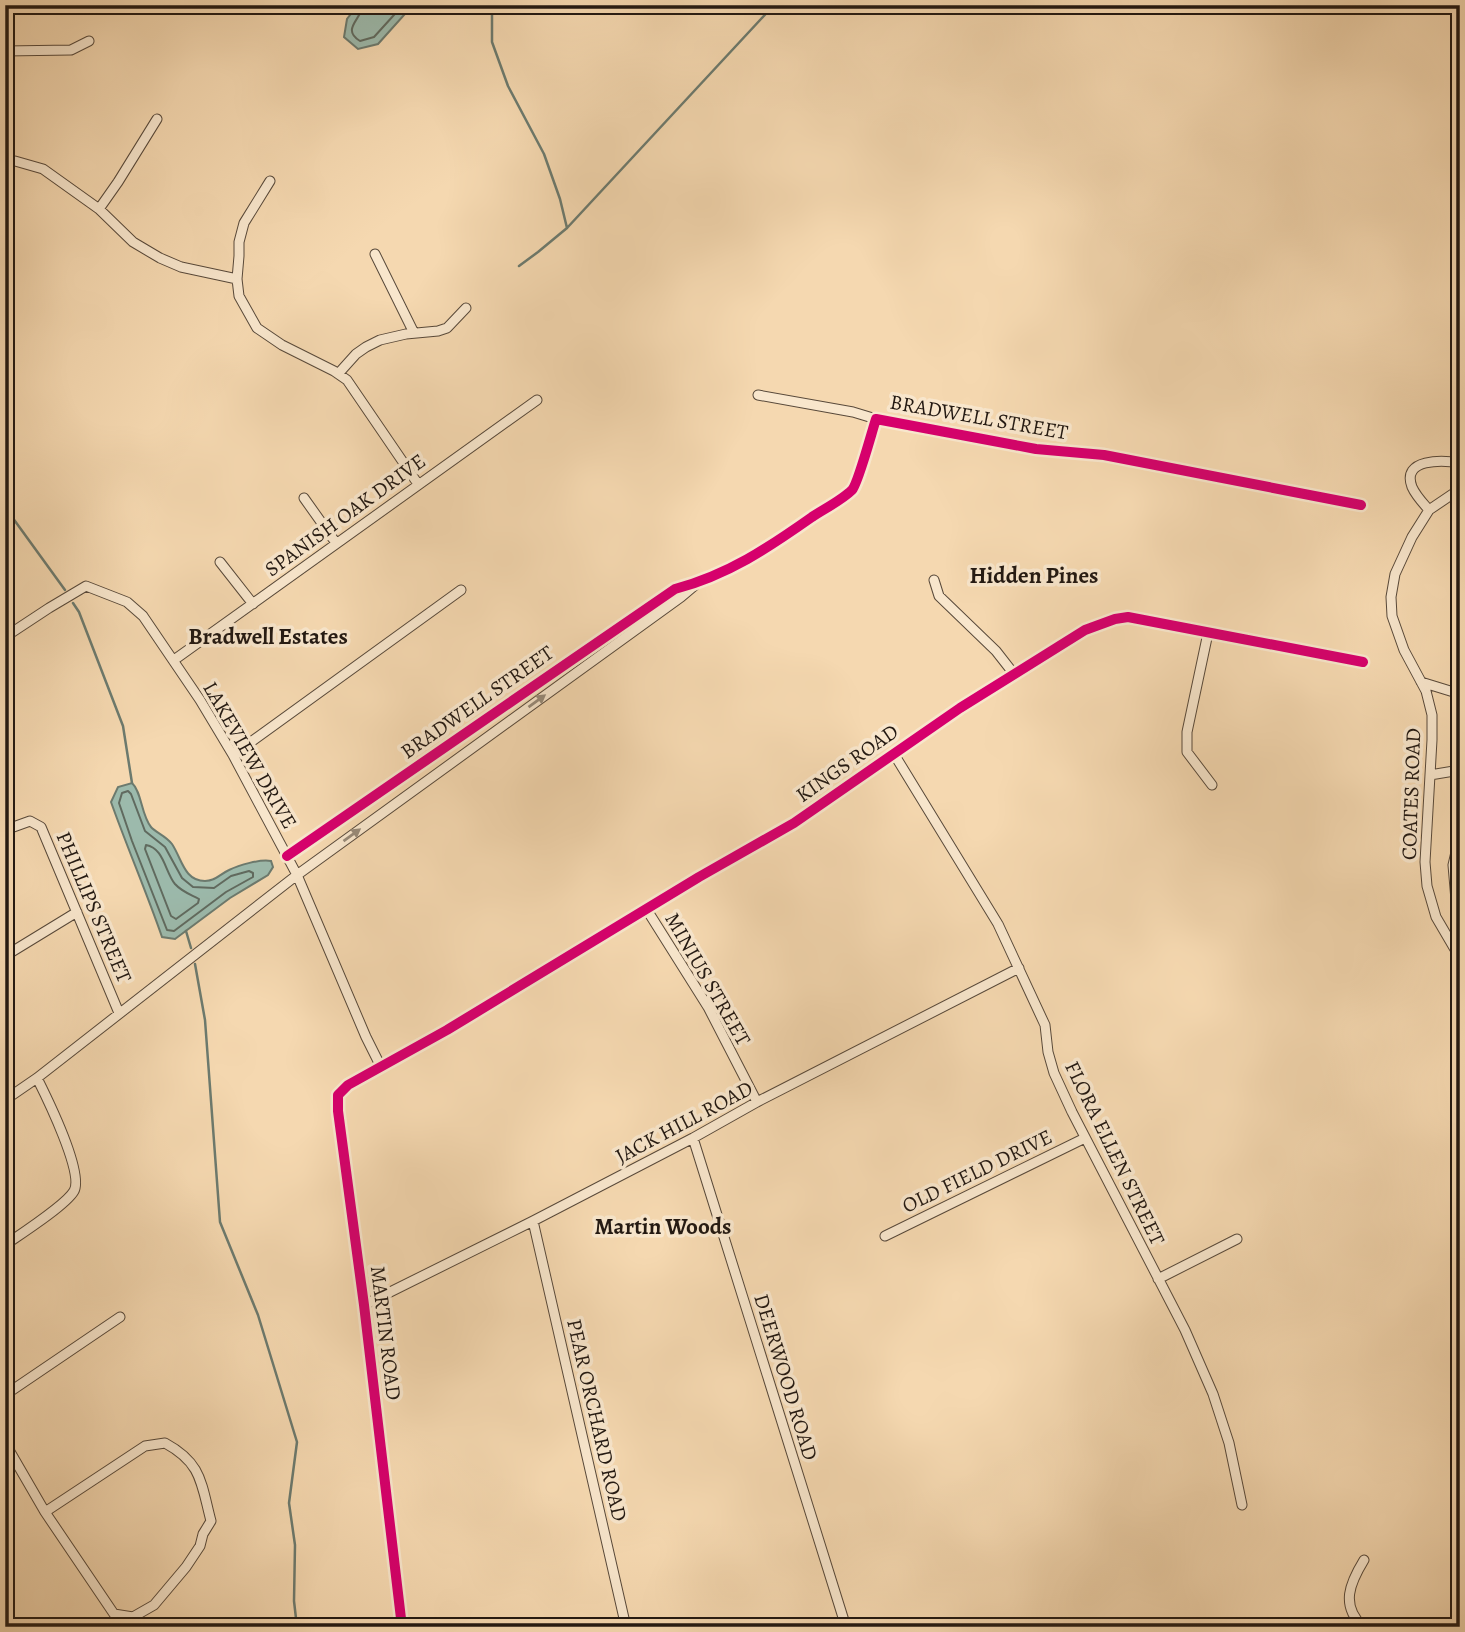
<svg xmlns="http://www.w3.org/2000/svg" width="1465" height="1632" font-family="Alegreya,serif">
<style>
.water{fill:#9cbaac;stroke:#6c7a6e;stroke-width:2}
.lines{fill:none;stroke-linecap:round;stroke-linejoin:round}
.shore{stroke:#606a5f;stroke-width:2}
.stream{stroke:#6c7a6e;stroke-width:2.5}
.minor-casing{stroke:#58493a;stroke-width:11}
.minor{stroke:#f8e6cc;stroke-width:9}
.cycleway-casing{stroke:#f8e6cc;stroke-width:15}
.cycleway{stroke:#d6006c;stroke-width:10}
.oneway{fill:#988a78}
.labels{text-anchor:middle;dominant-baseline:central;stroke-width:7;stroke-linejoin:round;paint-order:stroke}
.street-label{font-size:21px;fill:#231912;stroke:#f8e6cc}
.neighbourhood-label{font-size:23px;font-weight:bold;fill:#231912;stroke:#f8e6cc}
</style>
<rect width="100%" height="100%" fill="#f5d8b0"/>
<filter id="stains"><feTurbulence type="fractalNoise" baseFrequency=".00286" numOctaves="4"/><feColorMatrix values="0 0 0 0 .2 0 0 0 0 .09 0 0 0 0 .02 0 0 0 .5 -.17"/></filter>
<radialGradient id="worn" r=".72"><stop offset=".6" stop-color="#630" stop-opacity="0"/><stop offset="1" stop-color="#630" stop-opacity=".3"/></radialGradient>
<!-- water -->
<path class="water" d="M358 5H413L378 44 358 49 344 37 347 19Z
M132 783C142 792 141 815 151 827 155 832 166 836 172 844 182 859 184 881 205 881 216 881 220 874 229 870 239 865 260 859 271 861L273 867 268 875 230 898 175 939 162 937C146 891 127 847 111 802L118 787Z"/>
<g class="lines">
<!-- shore -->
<path class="shore" d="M363 5C361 20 341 29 360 41L374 37 403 5
M128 791 131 794 145 831 165 847 182 878 193 887 214 888 231 876 249 871 253 873V877L226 892 174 931 167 930 132 841 119 803 122 793Z
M146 845C164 848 165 872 175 884 182 892 192 895 199 899L198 903 176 919 171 916 145 849Z"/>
<!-- stream -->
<path class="stream" d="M492 5V42L508 86 544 154 560 199 567 228
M519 266 538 252 567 228 774 5
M7 510 65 590
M73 603 79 612 123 726 132 783
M186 931 191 948
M195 964 205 1020 220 1222 258 1315 297 1442 289 1503 295 1545 294 1601 297 1627"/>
<defs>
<path id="minor" d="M5 51 71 50 89 41
M5 161H15L43 169 99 209 133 242 160 258 181 267 237 279
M270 181 244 223 239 242V256L237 279 239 296 257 328 282 345 334 371 347 380 418 484
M99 209 118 182 157 119
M375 254 414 333
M338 374 356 354 366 347 380 340 406 334 438 331 447 328 466 308
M758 395 853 412 876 419
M1460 489 1429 510 1412 537 1395 574 1391 597 1392 616 1404 650 1426 691 1432 715V740L1425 862 1427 886 1436 917 1460 958
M304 498 336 543
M1429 510C1423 503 1416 496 1412 487 1401 458 1443 460 1460 463
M220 562 253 604
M934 580 939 596 996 651 1014 674
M1208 633 1187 732V752L1212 785
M5 637 49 608 86 586 127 602 143 616 200 700 233 755 297 875 366 1037 381 1067
M174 660 537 400
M1421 682 1460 694
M894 754 998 924 1045 1025 1048 1052 1054 1073 1072 1112 1185 1330 1213 1394 1229 1443 1242 1505
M233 755 461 590
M1430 775 1460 770
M5 830 30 821 41 827 119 1013
M1460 835 1453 865 1456 900 1460 910
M287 856 675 589C728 575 768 548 812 517 824 509 842 500 852 490 858 484 872 431 876 419L1036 449 1104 455 1361 505
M647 910 708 1007 757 1102
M5 956 77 912
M5 1100 37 1078 297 875 681 597 694 586
M693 1138 846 1627
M533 1221 626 1627
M885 1236 1085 1138
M5 1245C21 1234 66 1205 74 1191 84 1173 47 1098 37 1078
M1158 1279 1237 1239
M364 1305 533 1221 693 1138 757 1102 1019 968
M5 1395 120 1317
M5 1443 45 1512
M165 1443C202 1463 201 1483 211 1521L203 1534 200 1546 186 1567 154 1605 133 1617 114 1614 45 1512 145 1446Z
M402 1627 364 1305 338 1111V1095L348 1085 447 1030 699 877 794 823 960 708 1085 630 1115 619 1128 617 1363 662
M1363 1627C1340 1605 1350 1583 1364 1560
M1452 1627 1460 1616"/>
</defs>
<!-- minor casing -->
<use href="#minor" class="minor-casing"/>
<!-- minor -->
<use href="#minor" class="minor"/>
<defs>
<path id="cycleway" d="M287 856 675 589C728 575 768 548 812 517 824 509 842 500 852 490 858 484 872 431 876 419L1036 449 1104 455 1361 505
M402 1627 364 1305 338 1111V1095L348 1085 447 1030 699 877 794 823 960 708 1085 630 1115 619 1128 617 1363 662"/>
</defs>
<!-- cycleway casing -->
<use href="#cycleway" class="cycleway-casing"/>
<!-- cycleway -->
<use href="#cycleway" class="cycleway"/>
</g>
<!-- one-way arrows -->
<defs><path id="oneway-solid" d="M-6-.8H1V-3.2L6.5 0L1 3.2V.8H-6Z" transform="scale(1.75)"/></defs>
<g class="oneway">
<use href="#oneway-solid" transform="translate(537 701) rotate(-36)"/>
<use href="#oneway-solid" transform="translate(352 835) rotate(-36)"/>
</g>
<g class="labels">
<!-- street labels -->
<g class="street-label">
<text transform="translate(979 417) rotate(10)">BRADWELL STREET</text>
<text transform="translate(345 515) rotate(-36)">SPANISH OAK DRIVE</text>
<text transform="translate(477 702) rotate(-35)">BRADWELL STREET</text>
<text transform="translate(250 755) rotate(60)">LAKEVIEW DRIVE</text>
<text transform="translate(847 763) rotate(-35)">KINGS ROAD</text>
<text transform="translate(1411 794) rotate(-88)">COATES ROAD</text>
<text transform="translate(94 907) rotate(67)">PHILLIPS STREET</text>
<text transform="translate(708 979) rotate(60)">MINIUS STREET</text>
<text transform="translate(684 1122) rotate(-28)">JACK HILL ROAD</text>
<text transform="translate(1115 1153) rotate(64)">FLORA ELLEN STREET</text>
<text transform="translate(977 1171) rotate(-26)">OLD FIELD DRIVE</text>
<text transform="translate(386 1333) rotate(83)">MARTIN ROAD</text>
<text transform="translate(786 1377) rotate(73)">DEERWOOD ROAD</text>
<text transform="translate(597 1420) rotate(77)">PEAR ORCHARD ROAD</text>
</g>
<!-- neighbourhood labels -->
<g class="neighbourhood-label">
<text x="1034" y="575">Hidden Pines</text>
<text x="268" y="636">Bradwell Estates</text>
<text x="663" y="1226">Martin Woods</text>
</g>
</g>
<!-- margin -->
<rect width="1465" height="1632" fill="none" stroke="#f5d8b0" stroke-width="28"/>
<rect x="7" y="7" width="1451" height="1618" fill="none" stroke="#231912" stroke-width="3.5"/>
<rect x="14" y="14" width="1437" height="1604" fill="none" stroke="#231912" stroke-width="2"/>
<rect width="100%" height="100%" filter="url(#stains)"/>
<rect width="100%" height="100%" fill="url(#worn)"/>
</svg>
